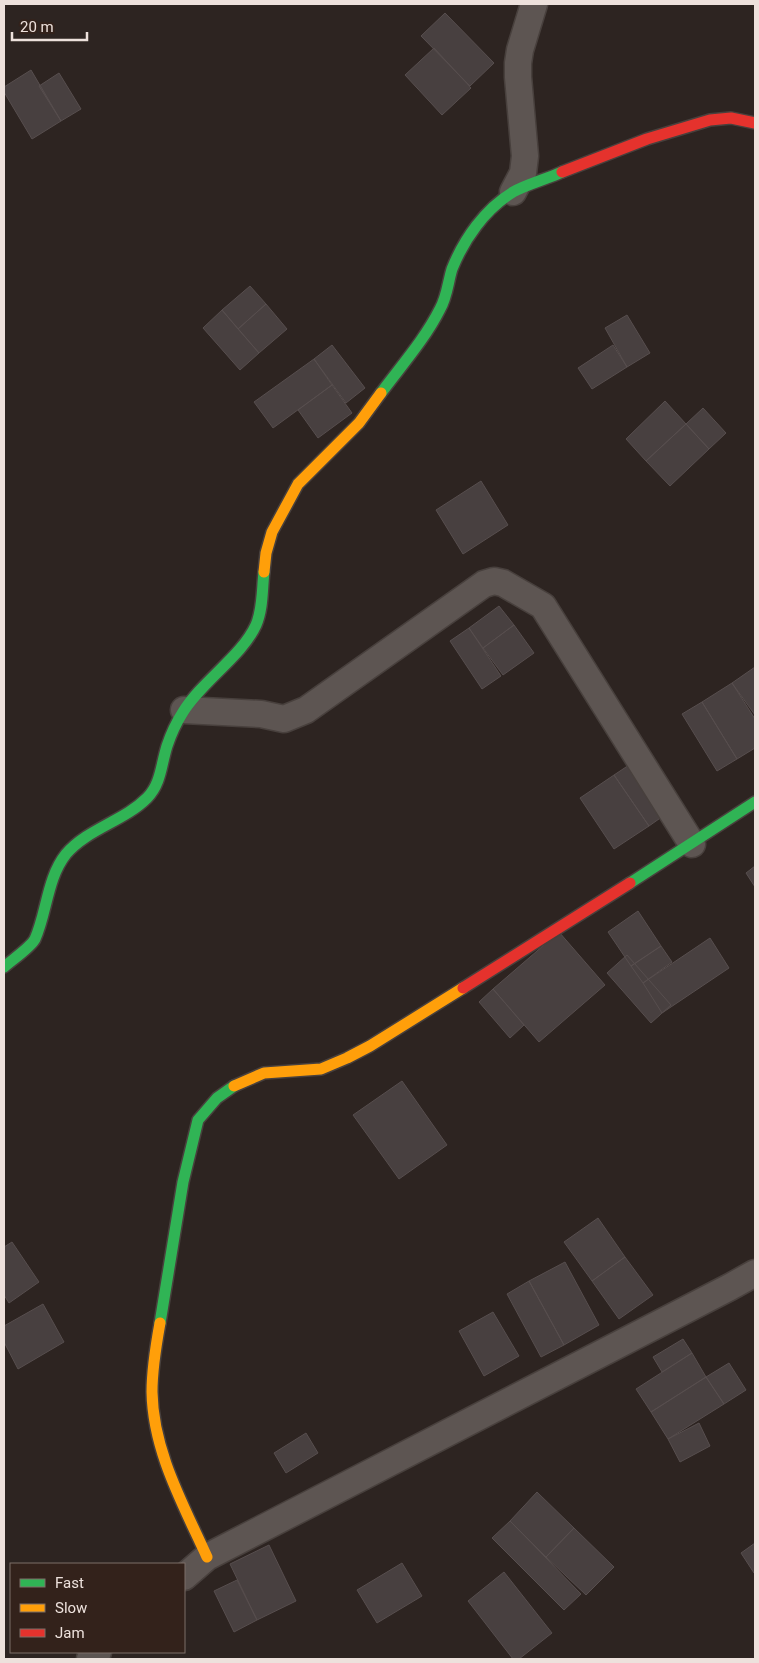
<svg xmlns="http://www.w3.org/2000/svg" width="759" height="1663" font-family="Roboto,sans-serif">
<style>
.building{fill:#484040;stroke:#574e4e}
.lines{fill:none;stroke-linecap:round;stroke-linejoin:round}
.street-casing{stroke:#48403d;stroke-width:29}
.fast-casing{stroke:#48403d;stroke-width:14}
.slow-casing{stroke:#48403d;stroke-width:14}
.jam-casing{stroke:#48403d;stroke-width:14}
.street{stroke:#5d5552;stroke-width:26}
.fast{stroke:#30b455;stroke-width:11}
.slow{stroke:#ff9f0a;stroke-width:11}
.jam{stroke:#e5322d;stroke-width:11}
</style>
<rect width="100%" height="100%" fill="#2d2421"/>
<!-- building -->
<path class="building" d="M445 13 494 63 470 86 421 36Z
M434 48 471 88 442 115 405 75Z
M31 70 61 121 32 139 4 92V87Z
M59 73 81 109 61 121 39 86Z
M250 286 266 304 238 329 222 310Z
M266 304 287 329 259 353 238 329Z
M222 310 259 353 240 370 203 328Z
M627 315 650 353 627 367 605 328Z
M332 345 365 388 346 403 314 359Z
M613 345 627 367 592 389 578 368Z
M314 359 332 385 273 428 254 402Z
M332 385 352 413 318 438 298 410Z
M665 401 686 424 646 461 626 439Z
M703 408 726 433 709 449 686 424Z
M686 424 709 449 670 486 646 461Z
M481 481 508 525 463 554 436 510Z
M499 606 514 625 483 648 469 628Z
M514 625 534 653 503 675 483 648Z
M469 628 501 676 482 689 450 641Z
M755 667V715L732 683Z
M732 683 755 719V748L737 759 702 702Z
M702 702 737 759 717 771 682 714Z
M632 763 666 814 649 826 614 775Z
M614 775 649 826 614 849 580 798Z
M755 866V887L746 873Z
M638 911 661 946 631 966 608 932Z
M559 932 605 985 539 1042 493 989Z
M710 938 729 968 662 1013 643 983Z
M661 946 672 962 643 983 631 966Z
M627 955 671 1005 651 1023 607 973Z
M493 989 524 1025 510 1038 479 1002Z
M402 1081 447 1145 399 1179 353 1115Z
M598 1218 625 1257 592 1281 564 1242Z
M12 1242 39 1282 9 1303 4 1295V1247Z
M625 1257 653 1295 619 1319 592 1281Z
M565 1262 599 1325 564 1345 529 1281Z
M529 1281 564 1345 541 1357 507 1294Z
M43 1304 64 1342 18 1369 4 1342V1326Z
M493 1312 519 1356 484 1376 459 1331Z
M683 1339 692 1353 662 1372 653 1357Z
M692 1353 706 1377 651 1412 636 1389Z
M729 1363 746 1390 724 1404 706 1377Z
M706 1377 724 1404 668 1439 651 1412Z
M699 1423 710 1446 680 1462 668 1439Z
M306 1433 318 1453 286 1473 274 1453Z
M537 1492 574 1528 546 1557 510 1521Z
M510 1521 581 1594 564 1610 492 1538Z
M574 1528 614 1567 586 1595 546 1557Z
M755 1543V1572L754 1573 741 1553Z
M269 1545 296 1601 257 1620 230 1564Z
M402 1563 422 1596 377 1623 357 1590Z
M504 1572 552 1633 519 1659H513L468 1601Z
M237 1580 257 1620 234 1632 214 1591Z"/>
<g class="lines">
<defs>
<path id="street" d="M513 192 523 173 525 156 518 77V63L520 50 534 4
M184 710 261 714 284 719 306 710 484 584 494 581 503 583 543 606 692 844
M184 1577 207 1557 730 1287 755 1273
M90 1659 98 1652"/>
<path id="fast" d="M381 393C401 366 425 339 440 309 447 297 448 282 452 269 464 239 485 209 513 192 527 184 547 179 562 172
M630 883 755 802
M4 967C12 960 31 947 35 939 47 912 47 878 66 854 87 829 124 821 147 798 161 784 161 765 167 746 171 734 176 723 183 712 202 681 242 656 256 625 263 609 262 589 264 572
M160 1323 183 1182 198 1120 217 1098 234 1086"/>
<path id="slow" d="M264 572 266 553 272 532 298 484 359 423 381 393
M234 1086 264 1073 321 1069 347 1058 370 1046 463 988
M160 1323C156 1345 152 1369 152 1392 153 1451 183 1504 207 1557"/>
<path id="jam" d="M562 172 647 139 710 120 731 118 755 123
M463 988 630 883"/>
</defs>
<!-- street casing -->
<use href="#street" class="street-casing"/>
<!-- fast casing -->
<use href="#fast" class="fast-casing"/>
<!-- slow casing -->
<use href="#slow" class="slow-casing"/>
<!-- jam casing -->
<use href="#jam" class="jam-casing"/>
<!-- street -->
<use href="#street" class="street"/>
<!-- fast -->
<use href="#fast" class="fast"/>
<!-- slow -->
<use href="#slow" class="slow"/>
<!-- jam -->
<use href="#jam" class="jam"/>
</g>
<!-- border -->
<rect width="759" height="1663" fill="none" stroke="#ede1dc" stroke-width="10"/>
<!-- legend -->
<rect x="10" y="1563" width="175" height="90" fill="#33221b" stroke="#7d6e68"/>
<rect x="20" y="1579" width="25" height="8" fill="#30b455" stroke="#7d6e68"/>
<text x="55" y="1588" font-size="15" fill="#ede1dc">Fast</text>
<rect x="20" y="1604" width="25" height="8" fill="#ff9f0a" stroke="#7d6e68"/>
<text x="55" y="1613" font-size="15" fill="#ede1dc">Slow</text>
<rect x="20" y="1629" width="25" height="8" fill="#e5322d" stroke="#7d6e68"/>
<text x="55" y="1638" font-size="15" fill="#ede1dc">Jam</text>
<!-- scale -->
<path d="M12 32v8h75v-8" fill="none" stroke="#ede1dc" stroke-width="2.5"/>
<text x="20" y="32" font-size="15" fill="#ede1dc" stroke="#33221b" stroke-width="4" paint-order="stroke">20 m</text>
</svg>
